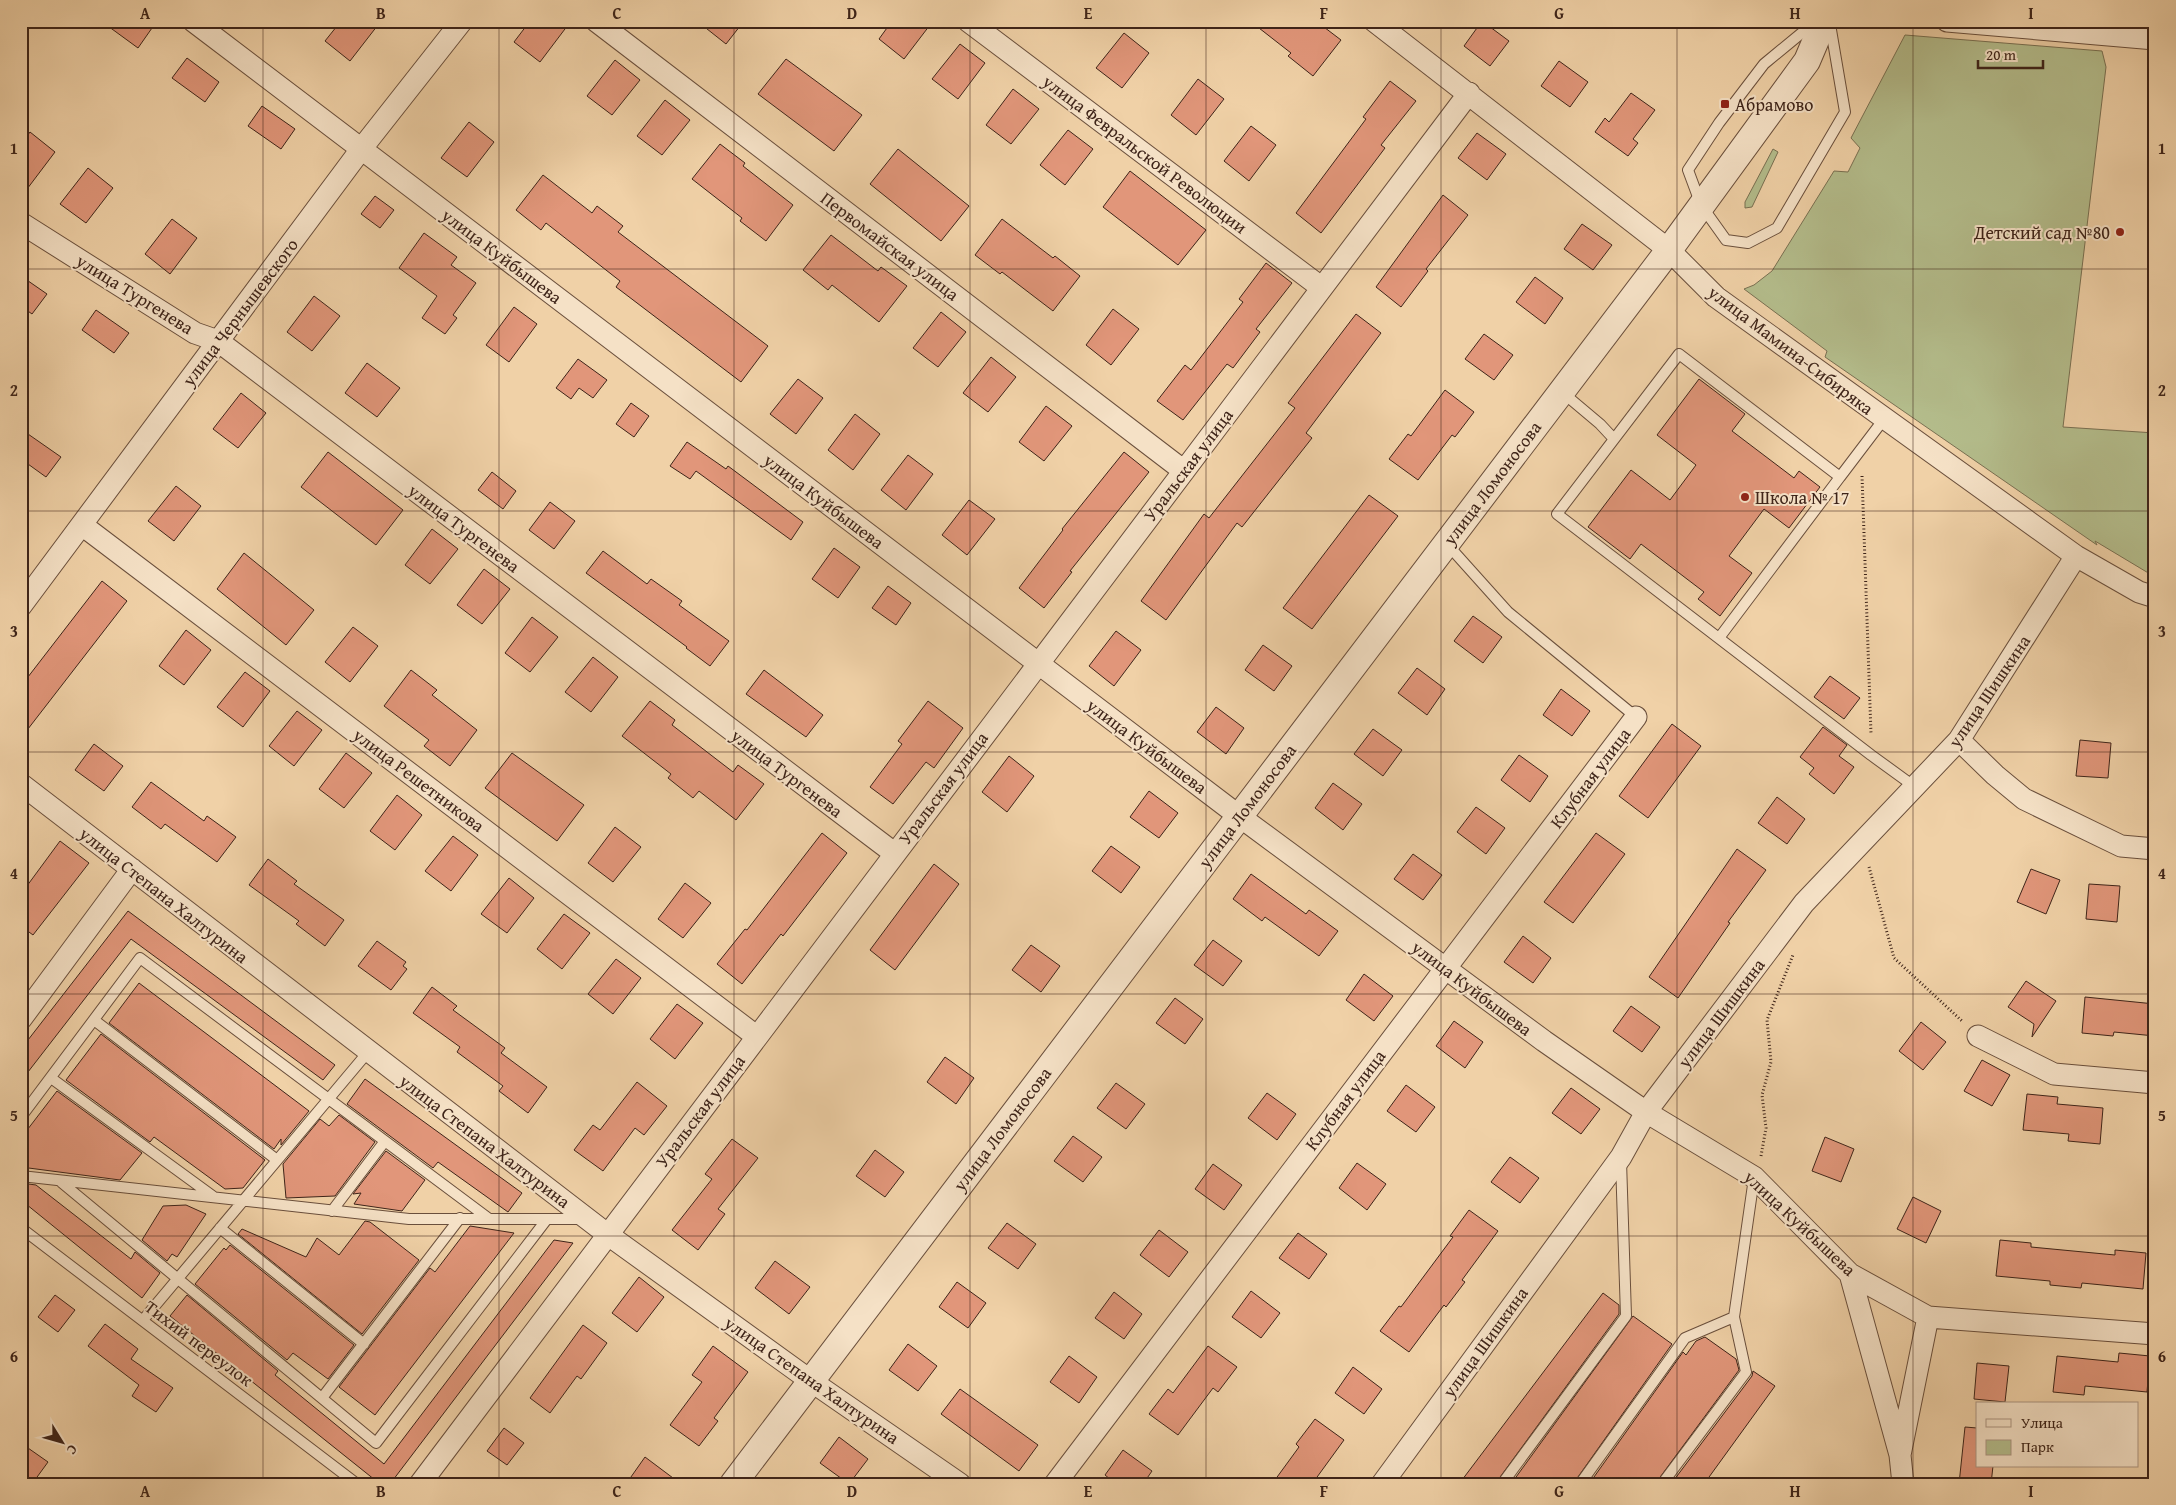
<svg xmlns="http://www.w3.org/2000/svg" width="2176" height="1505" font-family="'Gentium Book Plus',serif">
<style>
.green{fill:#b4bd8c;stroke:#797052}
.building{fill:#e1967a;stroke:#3e2419}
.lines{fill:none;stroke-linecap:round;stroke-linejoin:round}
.service-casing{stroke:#6a4f3c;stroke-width:12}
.minor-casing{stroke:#6a4f3c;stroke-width:23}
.tertiary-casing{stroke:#6a4f3c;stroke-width:28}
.path{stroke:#3e2419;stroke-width:3;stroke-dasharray:1 2.5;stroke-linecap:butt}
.service{stroke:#f5e1c6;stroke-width:10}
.minor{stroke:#f5e1c6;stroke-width:21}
.tertiary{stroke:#f5e1c6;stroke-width:26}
.grid{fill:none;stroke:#3e2419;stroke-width:1;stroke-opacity:0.55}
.poi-dot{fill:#8f2418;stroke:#f5e1c6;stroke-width:2}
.labels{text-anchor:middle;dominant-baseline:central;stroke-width:4;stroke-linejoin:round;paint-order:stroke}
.poi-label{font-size:18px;fill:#3e2419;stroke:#f5e1c6;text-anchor:start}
.street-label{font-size:18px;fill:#3e2419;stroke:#f5e1c6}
.neatline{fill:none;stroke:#3e2419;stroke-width:2}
.grid-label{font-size:16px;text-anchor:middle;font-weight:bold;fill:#3e2419}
</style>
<rect width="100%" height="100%" fill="#f0d1a7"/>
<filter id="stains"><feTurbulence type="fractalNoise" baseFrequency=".004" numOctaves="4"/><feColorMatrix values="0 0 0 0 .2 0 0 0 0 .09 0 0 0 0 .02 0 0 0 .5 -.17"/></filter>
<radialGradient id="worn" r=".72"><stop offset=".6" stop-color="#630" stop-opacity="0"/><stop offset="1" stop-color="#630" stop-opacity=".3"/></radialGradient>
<!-- green -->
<path class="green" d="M1905 35 2102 51 2106 67 2063 427 2155 433V577L2095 541 2097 545 1825 357 1827 351 1744 289 1754 285 1772 271 1834 171 1848 172 1860 148 1851 138Z
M1773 149 1778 152 1752 207 1745 208V202Z"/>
<!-- building -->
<path class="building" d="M101 21H143L152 28 138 48Z
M341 21H381L350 61 325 41Z
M530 21H571L540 62 514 42Z
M697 21H744L726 44Z
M892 21H933L904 59 879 39Z
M1250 21H1316L1341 40 1313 76 1288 56 1291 53Z
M1482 21 1509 41 1490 66 1464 46Z
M1124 33 1149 53 1122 88 1096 68Z
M960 44 985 63 958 99 932 79Z
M187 58 219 82 205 102 172 78Z
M786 59 862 115 834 151 758 94Z
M615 60 640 80 612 115 587 96Z
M1559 61 1588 82 1570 107 1541 86Z
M1198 79 1224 99 1196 135 1171 115Z
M1390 81 1416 101 1381 145 1385 148 1321 233 1296 213 1366 119 1363 117Z
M1013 89 1039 109 1011 144 986 125Z
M1631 93 1655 110 1633 139 1638 143 1628 156 1595 132 1605 118 1609 122Z
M665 100 690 120 662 155 637 136Z
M262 106 295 129 281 149 248 126Z
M469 122 494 142 467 177 441 158Z
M1251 126 1276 145 1249 181 1224 161Z
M1068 130 1093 149 1065 185 1040 165Z
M30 132 55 152 21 197V144Z
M1477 133 1506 154 1487 180 1458 158Z
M720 144 745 163 743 166 793 205 766 241 740 221 742 218 692 179Z
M898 149 969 206 941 241 870 184Z
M88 168 113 188 86 223 60 204Z
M1130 171 1206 230 1178 265 1103 207Z
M543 175 592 213 597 206 623 226 618 232 768 346 741 382 616 287 620 281 546 223 541 230 516 210Z
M1443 195 1468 215 1426 269 1428 271 1401 307 1376 287Z
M375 196 394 210 380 228 361 214Z
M172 219 197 238 170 274 145 254Z
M1002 219 1053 258 1055 256 1080 276 1053 311 1002 272 1000 274 975 255Z
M1582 224 1612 245 1593 270 1564 249Z
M424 233 457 257 451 265 476 283 453 315 457 318 445 334 422 318 437 296 399 268Z
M831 235 878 271 881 267 907 286 879 322 832 285 828 290 803 270Z
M1266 263 1292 283 1256 329 1260 332 1233 368 1227 364 1183 420 1157 401 1185 365 1191 370 1243 302 1239 299Z
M21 276 47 294 32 314 21 306Z
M1535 277 1563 298 1545 324 1516 302Z
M314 296 340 316 312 351 287 332Z
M514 307 537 324 509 362 486 345Z
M1113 309 1139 329 1111 365 1086 345Z
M96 310 129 333 114 353 82 330Z
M941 312 966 332 938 367 913 348Z
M1356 314 1381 333 1306 433 1312 438 1242 527 1237 523 1166 620 1141 601 1204 514 1209 518 1295 408 1288 403Z
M1484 334 1513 355 1494 380 1465 359Z
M991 357 1016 377 988 412 963 393Z
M578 359 607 380 593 398 579 388 571 399 556 388Z
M367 363 400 388 377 417 345 393Z
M798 379 823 398 796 434 770 414Z
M1699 379 1745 414 1732 431 1794 478 1799 471 1820 487 1789 528 1764 509 1729 556 1752 573 1720 616 1698 599 1704 592 1641 544 1630 559 1588 527 1631 470 1670 500 1696 465 1657 435Z
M1445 390 1474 412 1455 437 1452 435 1418 480 1389 459 1408 434 1411 436Z
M241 393 266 413 238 448 213 429Z
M631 403 649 416 634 437 616 424Z
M1046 406 1072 426 1044 461 1019 442Z
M855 414 880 434 853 470 828 450Z
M28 434 61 457 46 477 21 459V443Z
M687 442 726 469 728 466 803 522 791 540 696 471 690 479 670 466Z
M328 452 403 510 376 545 301 487Z
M1124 452 1149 472 1070 571 1072 572 1044 608 1019 588 1063 530 1062 529Z
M908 455 933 474 906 510 881 490Z
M492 472 516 491 503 509 478 490Z
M176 486 201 506 174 541 148 521Z
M1369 495 1398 516 1312 629 1283 608Z
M969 500 995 519 967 555 942 535Z
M550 502 575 521 554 549 529 530Z
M432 529 458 549 430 584 405 565Z
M834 548 860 567 838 598 812 579Z
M603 551 647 584 651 579 682 601 679 605 729 641 710 666 686 648 687 647 586 573Z
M244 553 314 610 286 645 217 589Z
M484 569 510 589 482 624 457 605Z
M102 581 127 601 21 738V686Z
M888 586 911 603 896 625 872 608Z
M1473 616 1502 637 1483 663 1454 641Z
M532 617 558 637 530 672 505 653Z
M353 627 378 646 350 682 325 662Z
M186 630 211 650 184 685 159 666Z
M1116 631 1141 650 1114 686 1089 666Z
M1263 645 1292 666 1274 691 1245 670Z
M593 657 618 677 591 712 565 692Z
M1417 668 1445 689 1427 715 1398 693Z
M411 670 437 690 432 695 477 730 450 766 424 746 429 740 384 706Z
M764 670 823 715 806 737 746 694Z
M245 672 270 691 243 727 217 707Z
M1830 676 1860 698 1844 719 1814 697Z
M1561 689 1590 711 1572 736 1543 715Z
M650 701 675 720 672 725 733 772 738 765 764 784 736 820 699 791 693 798 668 778 671 774 622 736Z
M928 701 963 728 934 768 926 762 893 804 870 787 902 744 898 741Z
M1216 707 1244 728 1226 754 1197 732Z
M297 711 322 730 294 766 269 746Z
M1672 724 1701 746 1648 818 1619 796Z
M1823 727 1847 745 1839 756 1854 767 1834 794 1809 774 1814 768 1800 757Z
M1373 729 1402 750 1383 776 1354 754Z
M2080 740 2111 743 2108 778 2076 776Z
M94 744 123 766 104 791 75 770Z
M346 753 372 773 344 808 319 789Z
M512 753 584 805 557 841 485 788Z
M1519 755 1548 776 1530 802 1501 780Z
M1009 756 1034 776 1007 812 982 792Z
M151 782 204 821 207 816 236 837 217 862 165 824 161 829 132 807Z
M1333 783 1362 804 1343 830 1315 808Z
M1149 791 1178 813 1159 838 1130 817Z
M397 795 422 815 395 850 370 831Z
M1777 797 1805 819 1787 844 1758 823Z
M1476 807 1505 828 1486 854 1457 832Z
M615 827 641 847 613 882 588 863Z
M822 833 847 853 783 936 781 934 742 984 717 964 745 929 747 930Z
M1596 833 1625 854 1573 923 1544 902Z
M453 836 478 855 451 891 425 871Z
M60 841 89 863 33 935 21 926V894Z
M1111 846 1140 867 1121 893 1092 871Z
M1737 849 1766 870 1728 922 1730 923 1678 998 1649 977Z
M1413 854 1442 875 1423 900 1394 879Z
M268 859 297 881 294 884 344 920 325 946 296 924 299 921 249 885Z
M934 864 959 884 895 970 870 950Z
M2031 869 2060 880 2046 914 2017 902Z
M1251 874 1306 914 1309 910 1338 931 1319 956 1265 917 1262 921 1233 899Z
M509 878 534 898 507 933 481 914Z
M685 883 711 903 683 938 658 919Z
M2089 884 2120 886 2117 922 2086 919Z
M128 911 335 1065 323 1080 131 939 21 1081V1049Z
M564 914 590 933 562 969 537 949Z
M1523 936 1551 958 1533 983 1504 962Z
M1213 940 1242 961 1223 986 1194 965Z
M377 941 406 962 403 966 407 969 391 990 358 966Z
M1031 945 1060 966 1041 992 1012 970Z
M616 959 641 978 613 1014 588 994Z
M1364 974 1393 996 1374 1021 1346 1000Z
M2026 981 2056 1001 2032 1037 2034 1024 2008 1007Z
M139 983 309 1111 281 1145V1139L274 1149 109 1023Z
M432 987 457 1006 453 1010 505 1048 501 1053 547 1087 528 1113 499 1091 503 1086 457 1052 460 1047 413 1013Z
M2085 997 2155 1004V1036L2114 1032 2113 1036 2082 1033Z
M1175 998 1203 1019 1185 1044 1156 1023Z
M677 1004 703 1023 675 1059 650 1039Z
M1631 1006 1660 1027 1642 1052 1613 1031Z
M1454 1021 1483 1042 1465 1068 1436 1046Z
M1921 1022 1946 1042 1923 1070 1899 1051Z
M101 1034 265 1160 243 1188 225 1189 154 1137 150 1142 66 1080Z
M945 1057 974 1078 956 1104 927 1082Z
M1982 1060 2010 1075 1992 1106 1964 1091Z
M365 1079 522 1193 508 1212 438 1162 433 1168 347 1104Z
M637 1082 667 1106 644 1135 635 1128 603 1171 574 1150 593 1125 600 1130Z
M1116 1083 1145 1104 1126 1129 1097 1108Z
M1406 1085 1435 1107 1416 1132 1387 1111Z
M1571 1088 1600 1109 1581 1134 1552 1113Z
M57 1091 142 1153 120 1180 21 1167V1138Z
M1267 1093 1296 1114 1277 1140 1248 1118Z
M2027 1094 2058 1097 2057 1104 2103 1108 2100 1144 2068 1141 2069 1134 2023 1130Z
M339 1115 375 1142 335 1196 286 1198 283 1164 320 1119 329 1126Z
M1073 1136 1102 1157 1083 1182 1054 1161Z
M1825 1137 1854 1149 1841 1182 1812 1171Z
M732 1139 758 1158 718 1209 725 1214 698 1250 672 1230 712 1179 705 1174Z
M875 1150 904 1172 885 1197 856 1176Z
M386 1151 425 1180 402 1211 354 1204 361 1193 353 1194Z
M1510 1157 1539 1178 1520 1203 1491 1182Z
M1357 1163 1386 1184 1367 1210 1339 1188Z
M1213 1164 1242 1185 1224 1210 1195 1189Z
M21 1183 36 1185 131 1259 135 1252 160 1273 142 1298 21 1200Z
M1913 1197 1941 1211 1926 1243 1897 1229Z
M186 1205 206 1214 177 1257 172 1254 167 1261 142 1240 163 1206Z
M1469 1210 1498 1231 1462 1280 1465 1282 1446 1307 1444 1305 1409 1352 1380 1331 1399 1306 1401 1307 1453 1237 1450 1236Z
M365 1221 370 1222 419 1260 362 1334 238 1234 242 1229 306 1257 317 1238 339 1255Z
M1007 1223 1036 1244 1018 1269 988 1248Z
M470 1226 514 1233 375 1415 339 1387 430 1268 435 1272Z
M1159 1230 1188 1252 1169 1277 1140 1255Z
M1298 1233 1327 1254 1309 1279 1279 1258Z
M554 1240 573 1243 390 1484H380L170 1316 187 1295 278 1371 275 1375 384 1464Z
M2000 1240 2031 1243V1247L2115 1255V1250L2146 1253 2143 1289 2082 1283 2081 1288 2050 1285V1281L1996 1276Z
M230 1245 354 1345 328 1379 293 1353 287 1360 195 1284 224 1248 226 1250Z
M775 1261 810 1287 789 1314 755 1288Z
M639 1277 664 1297 637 1332 612 1313Z
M957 1282 986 1303 968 1328 939 1307Z
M1251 1291 1280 1313 1261 1338 1232 1317Z
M1114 1292 1142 1314 1124 1339 1095 1318Z
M1603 1293 1619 1305V1314L1495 1484H1459Z
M55 1295 75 1310 58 1332 38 1317Z
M1633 1316 1672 1344 1573 1484H1511Z
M105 1324 138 1349 131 1359 173 1388 156 1412 132 1396 139 1385 88 1346Z
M583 1325 607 1343 581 1379 577 1376 550 1413 530 1398Z
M1705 1337 1736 1359 1739 1370 1655 1484H1589L1683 1352 1686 1355 1696 1341Z
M908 1344 937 1366 918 1391 889 1370Z
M713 1346 748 1372 714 1418 718 1421 699 1446 670 1425 702 1382 692 1375Z
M1208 1346 1237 1367 1218 1392 1213 1388 1178 1435 1149 1414 1168 1389 1173 1393Z
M2119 1353 2150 1356 2147 1392 2085 1386 2084 1395 2053 1392 2057 1356 2118 1362Z
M1069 1356 1097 1377 1079 1403 1050 1382Z
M1977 1363 2009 1366 2005 1402 1974 1399Z
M1353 1367 1382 1389 1364 1414 1335 1393Z
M1753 1371 1775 1386 1704 1484H1671L1752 1376Z
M960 1389 1038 1445 1019 1471 941 1414Z
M1315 1419 1344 1440 1312 1484H1272L1299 1447 1296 1444Z
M1965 1427 1977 1428V1466H1993L1991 1484H1959Z
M504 1428 524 1443 507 1465 487 1451Z
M839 1437 868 1459 849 1484 820 1463Z
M28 1448 48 1462 32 1484H21V1457Z
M1123 1450 1152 1471 1143 1484H1116L1105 1475Z
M645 1457 681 1484H626Z"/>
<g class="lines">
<defs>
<path id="service" d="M1815 22 1764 64 1719 123 1688 170 1701 205 1726 240 1748 243 1777 228 1845 112 1830 24
M1562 392 1600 424 1614 439
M1840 477 1884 419
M1447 544 1508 612 1636 717
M1719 638 1840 477 1679 354 1557 514 1871 755 1915 787
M94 1020 277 1160
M51 1078 214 1197
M21 1117 140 958 488 1218
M21 1176 409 1219H547
M61 1182 376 1443 547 1219H582
M332 1211 385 1141
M21 1228 357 1484
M220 1228 364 1344
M143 1320 368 1052
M322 1398 460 1218
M1502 1484 1626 1316 1621 1161
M1580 1484 1685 1338 1734 1317
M1662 1484 1746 1372 1734 1317 1754 1178"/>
<path id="minor" d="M193 21 1239 816 1544 1041 1646 1112 1754 1177 1850 1274 1928 1317 2155 1334
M596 21 1184 471
M968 21 1322 288
M1374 21 1669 250 1716 297 2076 556 2139 592 2155 597
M1947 21 2155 39
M21 223 195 333 218 341 894 853
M82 525 756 1036
M21 606 362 148 462 21
M1959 740 1995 775 2024 799 2121 846 2155 849
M21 784 607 1234 811 1381 960 1484
M21 1019 132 869
M1978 1036 2054 1074 2155 1083
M1850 1274 1900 1455
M420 1484 1469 93
M1055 1484 1636 717
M1382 1484 1621 1157 1646 1112 1804 903 1959 740 2076 556
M1903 1484 1900 1455 1928 1317"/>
<path id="tertiary" d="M733 1484 1669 250 1807 61 1824 21"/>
</defs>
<!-- service casing -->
<use href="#service" class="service-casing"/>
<!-- minor casing -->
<use href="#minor" class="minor-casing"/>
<!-- tertiary casing -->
<use href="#tertiary" class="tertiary-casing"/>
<!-- path -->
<path class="path" d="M1862 476 1871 734
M1869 867 1894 958 1963 1022
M1761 1156 1766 1128 1762 1095 1771 1062 1767 1020 1793 955"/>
<!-- service -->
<use href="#service" class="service"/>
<!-- minor -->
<use href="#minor" class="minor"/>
<!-- tertiary -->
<use href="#tertiary" class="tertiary"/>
</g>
<!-- grid -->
<path class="grid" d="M263 21V1484M499 21V1484M734 21V1484M970 21V1484M1206 21V1484M1441 21V1484M1677 21V1484M1913 21V1484M21 269H2155M21 511H2155M21 752H2155M21 994H2155M21 1236H2155"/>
<!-- markers -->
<g class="poi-dot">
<rect x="1720" y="99" width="10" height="10" rx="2.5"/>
<circle cx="2120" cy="232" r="5"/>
<circle cx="1745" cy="497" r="5"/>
</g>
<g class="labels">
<!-- poi labels -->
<g class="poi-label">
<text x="1735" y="104">Абрамово</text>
<text x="2110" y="232" text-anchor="end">Детский сад №80</text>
<text x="1755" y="497">Школа № 17</text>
</g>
<!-- street labels -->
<g class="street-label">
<text transform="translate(1145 154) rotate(37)">улица Февральской Революции</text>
<text transform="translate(890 246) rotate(37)">Первомайская улица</text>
<text transform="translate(502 256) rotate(37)">улица Куйбышева</text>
<text transform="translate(135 294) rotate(32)">улица Тургенева</text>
<text transform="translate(240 312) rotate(-53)">улица Чернышевского</text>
<text transform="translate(1791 350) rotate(37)">улица Мамина-Сибиряка</text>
<text transform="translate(1188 465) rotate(-53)">Уральская улица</text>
<text transform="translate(1492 483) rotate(-53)">улица Ломоносова</text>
<text transform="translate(824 501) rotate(37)">улица Куйбышева</text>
<text transform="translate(464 528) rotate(37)">улица Тургенева</text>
<text transform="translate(1989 691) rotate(-56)">улица Шишкина</text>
<text transform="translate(1147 746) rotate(37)">улица Куйбышева</text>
<text transform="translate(787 773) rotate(37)">улица Тургенева</text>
<text transform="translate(1590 778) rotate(-53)">Клубная улица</text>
<text transform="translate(419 780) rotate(37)">улица Решетникова</text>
<text transform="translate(943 788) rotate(-53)">Уральская улица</text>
<text transform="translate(1247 806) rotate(-53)">улица Ломоносова</text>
<text transform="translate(164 895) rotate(38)">улица Степана Халтурина</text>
<text transform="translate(1472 988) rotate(37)">улица Куйбышева</text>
<text transform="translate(1721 1013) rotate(-53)">улица Шишкина</text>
<text transform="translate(1345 1100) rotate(-53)">Клубная улица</text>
<text transform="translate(700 1111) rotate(-53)">Уральская улица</text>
<text transform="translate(1002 1129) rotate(-53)">улица Ломоносова</text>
<text transform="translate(485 1141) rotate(37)">улица Степана Халтурина</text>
<text transform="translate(1800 1223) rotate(43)">улица Куйбышева</text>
<text transform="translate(1485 1342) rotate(-54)">улица Шишкина</text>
<text transform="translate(199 1343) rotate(37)">Тихий переулок</text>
<text transform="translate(812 1380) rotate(35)">улица Степана Халтурина</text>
</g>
</g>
<!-- margin -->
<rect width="2176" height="1505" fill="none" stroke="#f0d1a7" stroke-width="55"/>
<!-- legend -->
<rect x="1976" y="1402" width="162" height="65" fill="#f5e1c6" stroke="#ac9581"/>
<rect x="1986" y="1419" width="25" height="8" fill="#f5e1c6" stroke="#ac9581"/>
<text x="2021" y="1428" font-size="15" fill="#3e2419">Улица</text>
<rect x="1986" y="1440" width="25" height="15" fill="#b4bd8c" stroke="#ac9581"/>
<text x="2021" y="1452" font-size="15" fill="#3e2419">Парк</text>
<!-- north arrow -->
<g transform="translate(62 1442) rotate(127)" stroke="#f5e1c6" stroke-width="4" paint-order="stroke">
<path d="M0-4L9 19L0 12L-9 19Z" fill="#3e2419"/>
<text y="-8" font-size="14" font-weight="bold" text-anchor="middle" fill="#3e2419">С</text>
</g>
<!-- scale -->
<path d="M1978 60v8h65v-8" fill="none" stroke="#3e2419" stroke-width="2.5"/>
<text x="1986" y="60" font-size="15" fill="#3e2419" stroke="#f5e1c6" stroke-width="4" paint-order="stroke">20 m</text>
<rect x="28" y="28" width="2120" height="1450" class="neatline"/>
<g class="grid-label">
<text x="145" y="19">A</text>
<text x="381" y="19">B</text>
<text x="617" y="19">C</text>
<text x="852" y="19">D</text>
<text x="1088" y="19">E</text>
<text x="1324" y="19">F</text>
<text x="1559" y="19">G</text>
<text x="1795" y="19">H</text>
<text x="2031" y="19">I</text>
<text x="14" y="154">1</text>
<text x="2162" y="154">1</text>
<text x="14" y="396">2</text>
<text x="2162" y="396">2</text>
<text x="14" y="637">3</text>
<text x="2162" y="637">3</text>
<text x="14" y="879">4</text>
<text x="2162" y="879">4</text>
<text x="14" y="1121">5</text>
<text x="2162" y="1121">5</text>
<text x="14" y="1362">6</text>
<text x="2162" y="1362">6</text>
<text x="145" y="1497">A</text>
<text x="381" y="1497">B</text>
<text x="617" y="1497">C</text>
<text x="852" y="1497">D</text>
<text x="1088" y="1497">E</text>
<text x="1324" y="1497">F</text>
<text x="1559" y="1497">G</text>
<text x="1795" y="1497">H</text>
<text x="2031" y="1497">I</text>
</g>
<rect width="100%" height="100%" filter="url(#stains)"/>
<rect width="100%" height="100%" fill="url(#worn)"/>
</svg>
